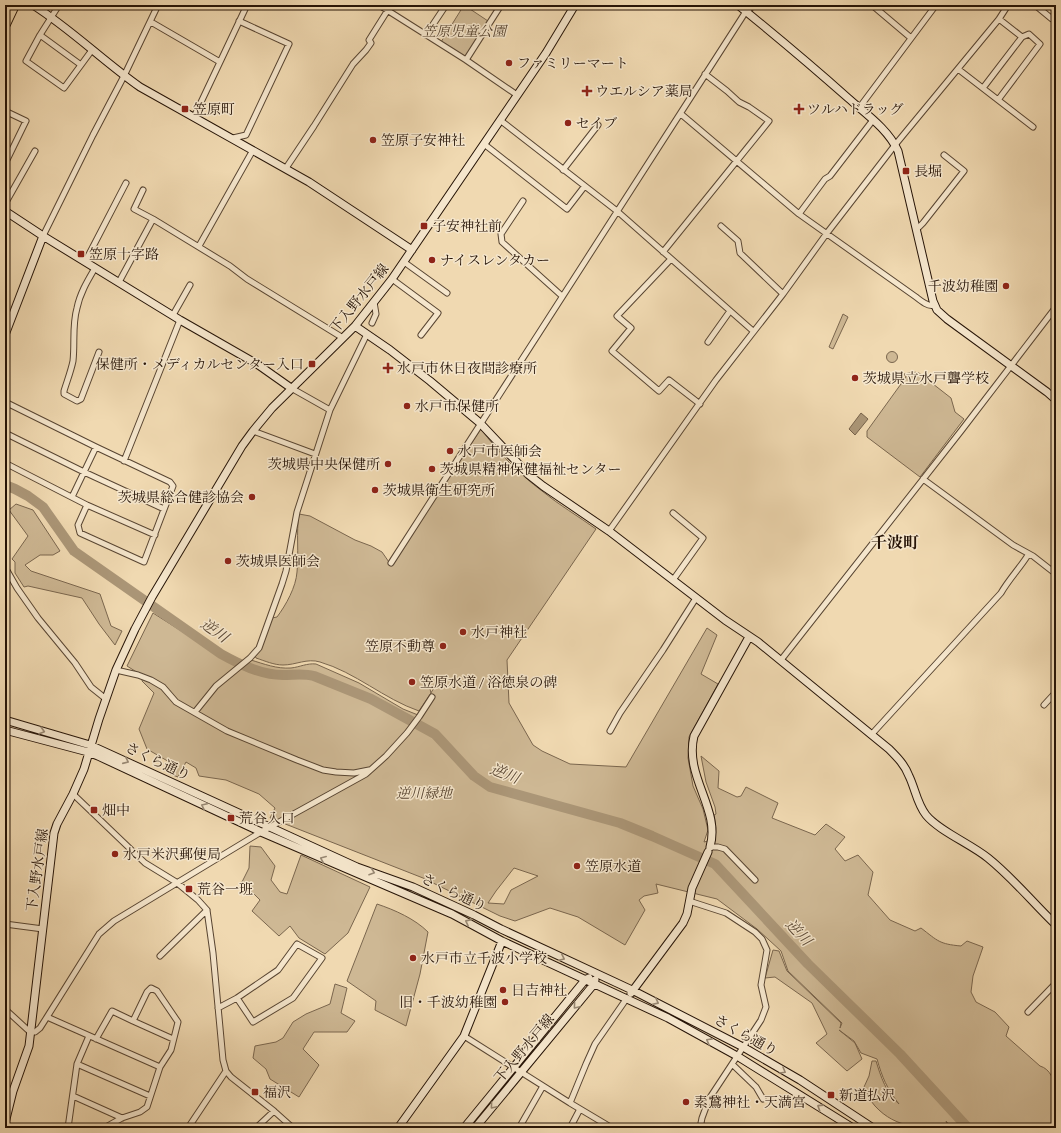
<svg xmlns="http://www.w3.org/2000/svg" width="1061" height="1133" font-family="'EB Garamond','Noto Serif JP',serif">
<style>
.green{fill:#ceb894;stroke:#7a664e;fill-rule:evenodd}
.water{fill:#ab9677;stroke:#76624a}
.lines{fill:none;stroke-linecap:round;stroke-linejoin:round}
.river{stroke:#ab9677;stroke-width:10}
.street-casing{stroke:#584532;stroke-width:7}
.secondary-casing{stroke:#261407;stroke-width:9}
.highway-casing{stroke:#261407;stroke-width:12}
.street{stroke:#f5e6cc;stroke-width:5}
.secondary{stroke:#f5e6cc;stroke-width:7}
.highway{stroke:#f0d9b1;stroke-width:10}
.oneway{stroke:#988873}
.poi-dot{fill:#8f2418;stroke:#f5e6cc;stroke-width:1.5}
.labels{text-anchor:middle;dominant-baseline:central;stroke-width:3;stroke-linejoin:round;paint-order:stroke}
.park-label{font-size:14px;font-style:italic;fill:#584531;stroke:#f5e6cc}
.poi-label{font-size:14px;fill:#261407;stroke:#f5e6cc;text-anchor:start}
.street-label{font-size:14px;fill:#261407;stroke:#f5e6cc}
.water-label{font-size:15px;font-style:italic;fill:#5b4834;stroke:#f5e6cc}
.quarter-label{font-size:16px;font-weight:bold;fill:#261407;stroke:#f5e6cc}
</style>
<rect width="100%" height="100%" fill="#f0d9b1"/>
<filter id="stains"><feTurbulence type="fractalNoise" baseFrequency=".005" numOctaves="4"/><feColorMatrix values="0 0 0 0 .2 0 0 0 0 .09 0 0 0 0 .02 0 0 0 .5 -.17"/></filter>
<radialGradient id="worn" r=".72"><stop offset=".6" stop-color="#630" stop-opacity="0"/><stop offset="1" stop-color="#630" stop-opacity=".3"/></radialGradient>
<!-- green -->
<path class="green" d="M464 5 488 21 465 57 441 42Z
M843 314 848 317 833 349 829 347Z
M886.5 357a5.5 5.5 0 1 1 11 0a5.5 5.5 0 1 1-11 0Z
M914 372 919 373 951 398 955 412 964 419 920 477 867 437V431L906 377 904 374Z
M481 429C498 452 519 474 542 491 559 505 578 516 596 529L507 660 509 703 533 745 542 751 570 764 626 767 707 628 717 635 701 674 718 684 689 737 688 758 693 786 703 809 708 830 704 842 715 839 716 828 714 815 716 814 715 807 706 782 701 756 719 771 718 788 737 797 741 796 746 787 778 803 772 818 815 835 826 824 845 837 835 849 845 861 858 855 873 872 868 895 890 920 915 931 921 928C938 941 939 944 961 946L967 941 983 947 973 976 971 992 976 1002 995 1012 1009 1027 1006 1036 1040 1066C1061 1072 1056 1111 1056 1128H951L946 1121 950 1128C922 1128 896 1129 875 1106 870 1101 867 1093 864 1087L869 1076 872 1061H876C881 1077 886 1093 899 1104 887 1089 882 1077 877 1059L861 1053 854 1041 839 1030 855 1043 862 1059 847 1071 816 1043 827 1034 812 1003 775 977 765 978 773 950 779 951 787 971 841 1023 840 1028 842 1023 788 971 781 951 757 929 717 899 656 884 658 893 644 896 639 900 645 910 625 945 578 917 550 908 515 921 500 916 423 878 270 818 275 808 259 794 226 780 199 776 196 768 186 762 178 777 170 774 171 763 147 749 139 729 154 693 142 681 143 676 127 666 153 613 241 669 251 661V660C264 664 277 669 291 668 300 667 307 663 316 664L359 683 403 709 418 715 435 686 430 689 431 693 419 711C384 699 355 672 320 662 307 658 296 665 283 665 274 665 265 661 256 658L255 656 261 649 272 618 277 617C286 605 296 587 297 572 299 553 296 533 299 514L310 516 355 540 371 546 382 552 391 565ZM514 868 538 876 511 890 504 904 488 903 496 891Z
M16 504 33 510 60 551 53 555H40L25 565 31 571 100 594 111 626 122 631 115 645 99 624 82 598 28 586 24 587 15 573V562L12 559 28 536 9 510Z
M250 846 261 847 275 866 271 880 280 892 287 894 301 855 370 887 348 933 325 954 299 938 290 926 279 936 252 911 260 900 242 882 249 868Z
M377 904C395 910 415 919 428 932L420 974 406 1026 375 1010 376 1001 347 981Z
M335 984 347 988 341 1013 355 1021 347 1032H314L303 1049 319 1065 299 1097 270 1079 266 1069 253 1058 255 1046 276 1042 283 1038 293 1022 306 1014 330 1004Z"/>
<!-- water -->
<path class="water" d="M861 413 868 419 855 435 849 429Z"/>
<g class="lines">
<!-- river -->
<path class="river" d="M5 485 15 489 28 496 43 507 74 551 221 654C239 664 261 675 283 675 294 675 303 673 314 676L371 699 435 734 474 776 490 787 620 823 652 836 715 864 808 964 900 1054 968 1128"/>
<defs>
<path id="street" d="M59 5 40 35 26 61 64 88 92 50
M379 5 466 60 517 95
M872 5 911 38
M1035 5 1052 19 1056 18
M999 19 1022 37
M151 22 220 62
M40 35 81 65
M426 35 446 5
M466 60 501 5
M958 69 1033 127
M983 88 1022 37 1029 34 1040 44 998 100
M859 108 936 5
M5 111 26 121 5 164
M681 114 799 214 916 297C921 301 928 307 934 305
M194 117 247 5
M500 120 617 211 753 331
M233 138 246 135 289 44 239 21
M484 144 567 209 584 187
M286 168 314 126 353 64 366 50 371 43 369 40 391 5
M563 170 598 125
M143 190 134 209 153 219 230 266 247 279 343 338
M523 201 501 234 502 242 562 296
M5 204 35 151
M799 214 825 179 830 176 873 120
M721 226 738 241 740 253 783 294
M917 229 923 223 964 171 944 155
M43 236 93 135 124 76 158 5
M199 246 253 150
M663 252 769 121 749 107 739 102 727 91 705 74
M671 259 617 316 631 328 612 351 659 391 669 380 700 404
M85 262 126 183
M404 262 447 293
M95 268C88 280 80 293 77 308 72 325 75 343 73 361 71 371 67 381 64 391V394L77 401 81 399 99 352
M392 279 438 313 421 335
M119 282 153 219
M173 315 190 285
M372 323 376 314 374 302
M708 342 730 311
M291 388 330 410
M5 402 96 447 170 482 173 486 144 562 80 533 78 525 87 505
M253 431 315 454
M5 433 84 472 164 509
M124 461 180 320
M5 463 87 505 155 535
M923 479 1013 545 1033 556 1056 574
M72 497 96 447
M609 531 716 380 783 294 827 233 895 145 999 19 1008 5
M391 563 743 16 746 11 755 5
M5 567 17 588 38 618 75 663 91 687 106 699
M673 580 703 538 673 513
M781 660 961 431 1056 307
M116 670 138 675 151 680 163 687 176 702 227 731 297 760 323 770 336 772 354 773 369 770
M1044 705 1056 692
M195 712 216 686 250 658 259 648 282 584 286 571 297 512 330 410 367 334
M610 731 620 713 663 650 696 598
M871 735 1001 593C1009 579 1020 568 1028 555
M73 794 145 863 176 882 198 900 207 910 213 953 223 1060 226 1071 231 1077 274 1111 293 1128
M709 849 710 847H718L725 849 755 880
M689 901 726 913 755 932 762 939 767 950 761 985 766 1007 761 1020 709 1099 702 1118 700 1128
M5 924 43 929
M160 956 207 910
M218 1008 237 998 278 970 297 944 322 958 293 998 253 1022 237 998
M5 1009 30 1032H35L40 1028 47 1017 99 934 114 921 261 832 366 774 386 756 407 733 419 717 432 697
M1028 1012 1056 983
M47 1017 160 1067
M133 1021 173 1039
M464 1036 570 1103 612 1128
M96 1039 112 1011 133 1021 147 992 151 988 157 991 178 1022 171 1050 160 1067 147 1107 140 1112 122 1118 104 1128
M77 1064 150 1096
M732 1064 756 1087 763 1099
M73 1096 122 1118
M570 1103 586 1064 595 1044 627 998
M68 1128 77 1064 89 1036
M188 1128 226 1071
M256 1128 274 1111
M519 1128 543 1086
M570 1128 580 1109"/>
<path id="secondary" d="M33 5C71 29 103 61 140 87L309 182 412 250
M738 5C775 35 812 66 848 98 866 114 888 129 898 151L933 301 937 310 947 319 1047 392 1056 400
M5 211 43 236 180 320 257 364 291 388
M355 326 390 350 430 381 480 423 529 475 543 486 609 531 725 620 758 642 889 749C897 757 905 765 909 776 915 788 917 804 926 815 939 831 971 844 988 858 1013 878 1033 903 1056 925
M5 335 43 236
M5 720 90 745 357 867 413 887 474 915 501 929 632 990 743 1047 800 1080 873 1128
M5 730 88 752 98 756 261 832 452 914 502 941 668 1018 737 1056 853 1128
M710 847C721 809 684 777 694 736L749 637
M631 993 683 923 687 914 692 888 708 852
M5 1123 13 1091 29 1046 54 833 57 824 73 794 84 769 99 719 116 670 135 629 152 597 242 446 253 431 272 408 355 326 392 279 546 53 575 5
M398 1128 464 1036 502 941
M464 1128 585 980 589 978
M475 1128 594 984 595 980"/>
<path id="highway" d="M5 24 14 5"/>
</defs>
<!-- street casing -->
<use href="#street" class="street-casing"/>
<!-- secondary casing -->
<use href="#secondary" class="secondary-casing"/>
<!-- highway casing -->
<use href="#highway" class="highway-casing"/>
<!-- street -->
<use href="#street" class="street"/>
<!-- secondary -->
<use href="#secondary" class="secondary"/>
<!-- highway -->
<use href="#highway" class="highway"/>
</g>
<!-- one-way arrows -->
<defs><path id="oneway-chevron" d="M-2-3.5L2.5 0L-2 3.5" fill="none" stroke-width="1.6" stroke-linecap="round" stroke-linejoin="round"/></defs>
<g class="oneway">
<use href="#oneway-chevron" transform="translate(42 731) rotate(16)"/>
<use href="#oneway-chevron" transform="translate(126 761) rotate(24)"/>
<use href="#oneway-chevron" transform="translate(204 806) rotate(-155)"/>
<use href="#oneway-chevron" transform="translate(323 859) rotate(-157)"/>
<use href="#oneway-chevron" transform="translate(372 872) rotate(19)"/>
<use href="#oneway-chevron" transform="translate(468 922) rotate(-153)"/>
<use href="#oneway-chevron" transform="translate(562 958) rotate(25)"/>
<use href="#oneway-chevron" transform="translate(656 1002) rotate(27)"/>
<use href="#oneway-chevron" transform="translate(576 1006) rotate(130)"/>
<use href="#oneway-chevron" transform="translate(709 1041) rotate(-152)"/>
<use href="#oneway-chevron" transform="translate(783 1071) rotate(30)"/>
<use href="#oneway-chevron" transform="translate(493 1106) rotate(130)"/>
<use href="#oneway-chevron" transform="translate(820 1107) rotate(-147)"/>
</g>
<!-- markers -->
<g class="poi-dot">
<circle cx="509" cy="63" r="4"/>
<path d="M585 85h4v4h4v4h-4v4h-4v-4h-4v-4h4z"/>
<rect x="181" y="105" width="8" height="8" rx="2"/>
<path d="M797 103h4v4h4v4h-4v4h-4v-4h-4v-4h4z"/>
<circle cx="568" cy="123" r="4"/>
<circle cx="373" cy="140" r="4"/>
<rect x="902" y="167" width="8" height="8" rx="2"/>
<rect x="420" y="222" width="8" height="8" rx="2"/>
<rect x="77" y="250" width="8" height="8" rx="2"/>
<circle cx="432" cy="260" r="4"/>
<circle cx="1006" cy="286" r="4"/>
<rect x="308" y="360" width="8" height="8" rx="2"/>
<path d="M386 362h4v4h4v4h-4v4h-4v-4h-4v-4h4z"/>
<circle cx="855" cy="378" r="4"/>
<circle cx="407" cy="406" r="4"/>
<circle cx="450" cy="451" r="4"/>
<circle cx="388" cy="464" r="4"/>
<circle cx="432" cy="469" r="4"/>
<circle cx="375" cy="490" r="4"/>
<circle cx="252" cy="497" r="4"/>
<circle cx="228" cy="561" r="4"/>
<circle cx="463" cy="632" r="4"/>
<circle cx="443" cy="646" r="4"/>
<circle cx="412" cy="682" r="4"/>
<rect x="90" y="806" width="8" height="8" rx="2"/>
<rect x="227" y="814" width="8" height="8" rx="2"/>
<circle cx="115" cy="854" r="4"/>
<circle cx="577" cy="866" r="4"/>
<rect x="185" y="885" width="8" height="8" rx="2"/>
<circle cx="413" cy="958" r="4"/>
<circle cx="503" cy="990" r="4"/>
<circle cx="505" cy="1002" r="4"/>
<rect x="251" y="1088" width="8" height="8" rx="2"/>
<rect x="827" y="1091" width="8" height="8" rx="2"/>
<circle cx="686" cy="1102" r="4"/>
</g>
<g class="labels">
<!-- park labels -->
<g class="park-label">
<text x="464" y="31">笠原児童公園</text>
<text x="424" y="793">逆川緑地</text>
</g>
<!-- poi labels -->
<g class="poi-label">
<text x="517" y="63">ファミリーマート</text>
<text x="595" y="91">ウエルシア薬局</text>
<text x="193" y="109">笠原町</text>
<text x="807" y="109">ツルハドラッグ</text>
<text x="576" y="123">セイブ</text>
<text x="381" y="140">笠原子安神社</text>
<text x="914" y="171">長堀</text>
<text x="432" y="226">子安神社前</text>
<text x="89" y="254">笠原十字路</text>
<text x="440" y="260">ナイスレンタカー</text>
<text x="998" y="286" text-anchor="end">千波幼稚園</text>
<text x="304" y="364" text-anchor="end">保健所・メディカルセンター入口</text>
<text x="397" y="368">水戸市休日夜間診療所</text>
<text x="863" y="378">茨城県立水戸聾学校</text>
<text x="415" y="406">水戸市保健所</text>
<text x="458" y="451">水戸市医師会</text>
<text x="380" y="464" text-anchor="end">茨城県中央保健所</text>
<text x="440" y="469">茨城県精神保健福祉センター</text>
<text x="383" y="490">茨城県衛生研究所</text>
<text x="244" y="497" text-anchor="end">茨城県総合健診協会</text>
<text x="236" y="561">茨城県医師会</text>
<text x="471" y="632">水戸神社</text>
<text x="435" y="646" text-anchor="end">笠原不動尊</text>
<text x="420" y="682">笠原水道 / 浴徳泉の碑</text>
<text x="102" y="810">畑中</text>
<text x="239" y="818">荒谷入口</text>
<text x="123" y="854">水戸米沢郵便局</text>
<text x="585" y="866">笠原水道</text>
<text x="197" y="889">荒谷一班</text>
<text x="421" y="958">水戸市立千波小学校</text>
<text x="511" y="990">日吉神社</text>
<text x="497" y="1002" text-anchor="end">旧・千波幼稚園</text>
<text x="263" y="1092">福沢</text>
<text x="839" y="1095">新道払沢</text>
<text x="694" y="1102">素鵞神社・天満宮</text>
</g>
<!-- street labels -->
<g class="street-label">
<text transform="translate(359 298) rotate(-51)">下入野水戸線</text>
<text transform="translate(158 761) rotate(25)">さくら通り</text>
<text transform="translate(37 870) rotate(-82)">下入野水戸線</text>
<text transform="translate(454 892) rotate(25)">さくら通り</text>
<text transform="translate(746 1035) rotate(29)">さくら通り</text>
<text transform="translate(524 1048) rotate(-50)">下入野水戸線</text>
</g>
<!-- water labels -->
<g class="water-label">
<text transform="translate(215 630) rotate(35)">逆川</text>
<text transform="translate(505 773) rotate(21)">逆川</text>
<text transform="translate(799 932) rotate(47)">逆川</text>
</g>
<!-- quarter labels -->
<g class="quarter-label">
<text x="895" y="542">千波町</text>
</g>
</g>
<!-- margin -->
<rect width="1061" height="1133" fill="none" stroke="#f0d9b1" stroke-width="20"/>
<rect x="6" y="6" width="1049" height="1121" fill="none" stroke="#261407" stroke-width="2"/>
<rect x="10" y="10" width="1041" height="1113" fill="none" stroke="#261407"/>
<rect width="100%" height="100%" filter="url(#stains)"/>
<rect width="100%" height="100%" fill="url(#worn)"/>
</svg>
